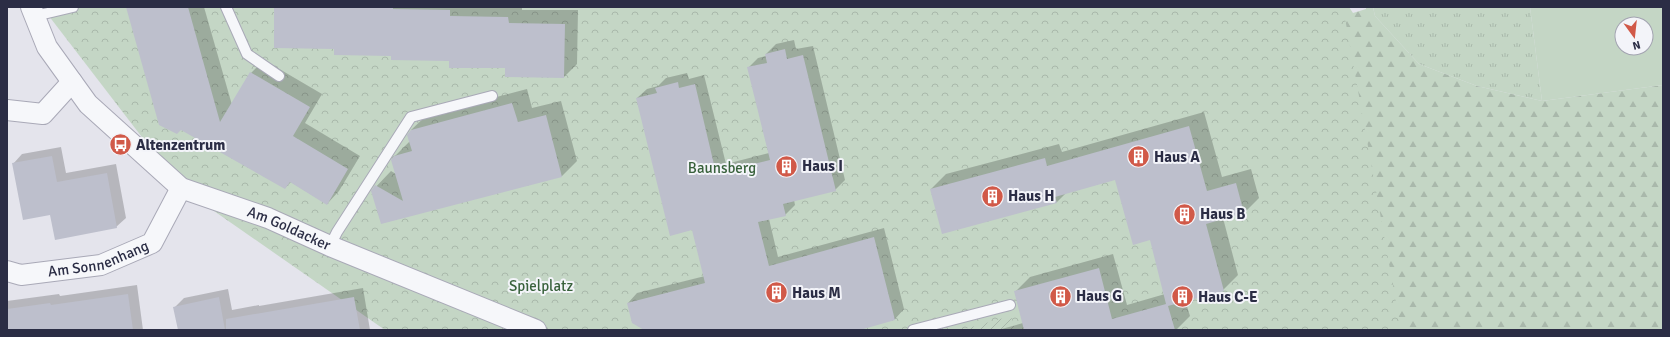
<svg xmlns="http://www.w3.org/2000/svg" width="1670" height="337" font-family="Signika,sans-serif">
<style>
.grass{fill:url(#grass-tufts)}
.forest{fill:url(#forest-firs)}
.park{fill:url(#park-crowns)}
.garden{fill:url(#garden-furrows)}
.pitch{fill:#c4d6c5;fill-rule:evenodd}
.shadow{fill:#0003}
.building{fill:#bdbfcc}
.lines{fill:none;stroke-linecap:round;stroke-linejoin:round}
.lane-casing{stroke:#a9a9b7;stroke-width:12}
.street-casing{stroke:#a9a9b7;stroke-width:22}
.lane{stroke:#f6f7fa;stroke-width:10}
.street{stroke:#f6f7fa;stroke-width:20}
.labels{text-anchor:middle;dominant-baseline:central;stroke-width:4;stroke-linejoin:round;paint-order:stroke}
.poi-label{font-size:15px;font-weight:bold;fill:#2b2d45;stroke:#f3f4f9;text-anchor:start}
.park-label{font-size:15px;fill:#38613b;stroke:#f3f4f9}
.street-label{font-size:15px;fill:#2b2d45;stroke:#f3f4f9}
</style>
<defs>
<pattern id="grass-tufts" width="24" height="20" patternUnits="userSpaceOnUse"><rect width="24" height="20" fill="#c4d6c5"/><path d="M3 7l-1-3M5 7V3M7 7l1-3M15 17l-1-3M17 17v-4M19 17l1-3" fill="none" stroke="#a9b8ab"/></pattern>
<pattern id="forest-firs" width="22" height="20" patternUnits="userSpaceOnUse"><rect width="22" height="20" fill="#c4d6c5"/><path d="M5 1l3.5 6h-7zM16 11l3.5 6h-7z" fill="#a9b8ab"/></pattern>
<pattern id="park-crowns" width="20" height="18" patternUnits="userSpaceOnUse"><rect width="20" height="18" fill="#c4d6c5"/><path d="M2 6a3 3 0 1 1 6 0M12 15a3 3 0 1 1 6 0" fill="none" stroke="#a9b8ab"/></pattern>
<pattern id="garden-furrows" width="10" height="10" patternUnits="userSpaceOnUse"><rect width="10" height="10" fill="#c4d6c5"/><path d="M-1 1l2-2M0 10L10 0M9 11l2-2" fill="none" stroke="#a9b8ab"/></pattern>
</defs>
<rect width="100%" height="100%" fill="#e4e4ec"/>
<!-- grass -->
<path class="grass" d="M1373 7H1530L1542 101 1477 86 1419 64 1375 16Z"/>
<!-- forest -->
<path class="forest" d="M1316 7H1349L1353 13 1366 9V7H1373L1375 16 1419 64 1477 86 1542 101 1663 85V330H1331Z"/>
<!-- park -->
<path class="park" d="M42 7H1343L1401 330H385L181 188Z"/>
<!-- garden -->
<path class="garden" d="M1011 316 1015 330H961Z"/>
<!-- pitch -->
<path class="pitch" d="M1530 7H1663V85L1542 101ZM1622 24H1646V48H1622Z"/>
<!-- shadow -->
<path class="shadow" d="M131 7H204L232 105 251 73 264 60 322 94 305 123 360 156 339 191 327 204 291 182 285 188 181 129Z
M275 7H522V10H578L577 64 564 77 506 67 335 48Z
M794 40 796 49 813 46 845 180 835 190 794 200 795 205 785 215 769 219 778 257 884 228 904 309 895 319 856 330H646L628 303 637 293 705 276 693 229 637 98 647 89 658 86 666 78 687 73 689 79 704 75 726 164 769 153 748 68 758 58 766 56V54L776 44Z
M527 89 532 108 561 101 577 161 562 176 382 223 372 191 391 171 396 174 395 156 410 141 411 130 427 115Z
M1204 112 1222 177 1251 169 1259 198 1244 213 1223 218 1238 275 1223 290 1185 300 1190 316 1176 330H998L1023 323 1015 292 1030 277 1113 254 1127 305 1165 294 1151 239 1116 179 1066 193 1056 203 931 189 946 174 1059 144 1062 152Z
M61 147 66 173 116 164 126 218 116 227 51 214 13 164 22 154Z
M137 285 143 330H7V301L59 294 60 296Z
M363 288 370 330H179L174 308 184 298 228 289 232 310 259 305V306Z"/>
<!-- building -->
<path class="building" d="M126 7H188L220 122 250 72 310 107 293 136 348 169 327 205 290 182 285 189 181 130 177 134 159 125Z
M274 7H393V9L450 10V16L508 17 509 23 565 24 564 78 505 77V68H449V61L391 60V56L334 55V49L274 48Z
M785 49 787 59 803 55 836 191 783 204 786 216 758 222 769 266 874 237 895 320 860 330H644L632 323 627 303 705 283 692 230 670 236 636 98 657 93 655 88 678 82 679 88 695 84 716 173 770 160 747 67 767 63 765 54Z
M512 103 518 122 546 115 562 177 381 224 371 191 375 185 403 201 391 160 394 156 412 151 407 135 411 130Z
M1189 126 1207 191 1236 183 1244 213 1206 224 1224 291 1168 306 1175 330H1024L1014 291 1099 268 1112 319 1166 304 1150 240 1133 245 1115 180 1055 197 1057 203 942 234 930 189 1045 158 1047 166Z
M52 156 57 182 107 173 117 228 55 240 50 215 23 220 12 163Z
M128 294 133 330H7V309L50 303 51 305Z
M219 297 225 330H178L173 307Z
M354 297 360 330H226V319Z"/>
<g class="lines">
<defs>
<path id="lane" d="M226 7 247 54 279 76
M35 16 73 7
M330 246 337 232 411 117 492 96
M913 330 1010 305"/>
<g id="street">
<path id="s1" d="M31 7 47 47 88 104 181 188 268 218 330 246 536 330"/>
<path d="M7 110 43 114 72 82"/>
<path id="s2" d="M7 271 21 275 101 265 152 243 181 188"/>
</g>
</defs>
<!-- lane casing -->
<use href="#lane" class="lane-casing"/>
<!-- street casing -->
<use href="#street" class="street-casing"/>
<!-- lane -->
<use href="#lane" class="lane"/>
<!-- street -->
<use href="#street" class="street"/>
</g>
<!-- icons -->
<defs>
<symbol id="bus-disc" viewBox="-11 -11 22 22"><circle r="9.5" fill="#d15948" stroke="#f3f4f9"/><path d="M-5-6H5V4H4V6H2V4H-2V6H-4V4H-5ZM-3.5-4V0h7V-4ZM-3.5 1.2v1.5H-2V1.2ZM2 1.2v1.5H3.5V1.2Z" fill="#fff"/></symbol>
<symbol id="building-disc" viewBox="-11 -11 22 22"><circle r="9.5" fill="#d15948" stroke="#f3f4f9"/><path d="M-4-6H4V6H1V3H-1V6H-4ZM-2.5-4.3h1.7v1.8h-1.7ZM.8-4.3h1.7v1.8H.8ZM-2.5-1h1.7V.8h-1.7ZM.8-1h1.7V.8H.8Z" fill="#fff"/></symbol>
</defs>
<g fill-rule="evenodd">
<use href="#bus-disc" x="108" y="132" width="25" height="25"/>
<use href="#building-disc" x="1126" y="144" width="25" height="25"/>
<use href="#building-disc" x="774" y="154" width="25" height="25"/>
<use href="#building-disc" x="980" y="184" width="25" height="25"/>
<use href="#building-disc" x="1172" y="202" width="25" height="25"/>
<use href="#building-disc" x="764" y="280" width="25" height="25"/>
<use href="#building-disc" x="1048" y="284" width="25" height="25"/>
<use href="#building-disc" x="1170" y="284" width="25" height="25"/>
</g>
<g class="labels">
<!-- poi labels -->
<g class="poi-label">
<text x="136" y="145">Altenzentrum</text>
<text x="1154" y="157">Haus A</text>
<text x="802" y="166">Haus I</text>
<text x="1008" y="196">Haus H</text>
<text x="1200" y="214">Haus B</text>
<text x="792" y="293">Haus M</text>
<text x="1076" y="296">Haus G</text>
<text x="1198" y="297">Haus C-E</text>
</g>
<!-- park labels -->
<g class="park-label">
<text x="722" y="168">Baunsberg</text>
<text x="541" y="286">Spielplatz</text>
</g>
<!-- street labels -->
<g class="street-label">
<text stroke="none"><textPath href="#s1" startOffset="354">Am Goldacker</textPath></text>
<text stroke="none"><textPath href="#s2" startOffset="94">Am Sonnenhang</textPath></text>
</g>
</g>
<!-- border -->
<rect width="1670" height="337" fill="none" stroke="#2b2d45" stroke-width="16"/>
<!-- north arrow -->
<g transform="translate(1634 36) rotate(165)"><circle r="19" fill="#f3f4f9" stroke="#a3a4b1"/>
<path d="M0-3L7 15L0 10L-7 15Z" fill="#d15948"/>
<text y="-6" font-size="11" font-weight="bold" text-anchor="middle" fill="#2b2d45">N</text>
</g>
</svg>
